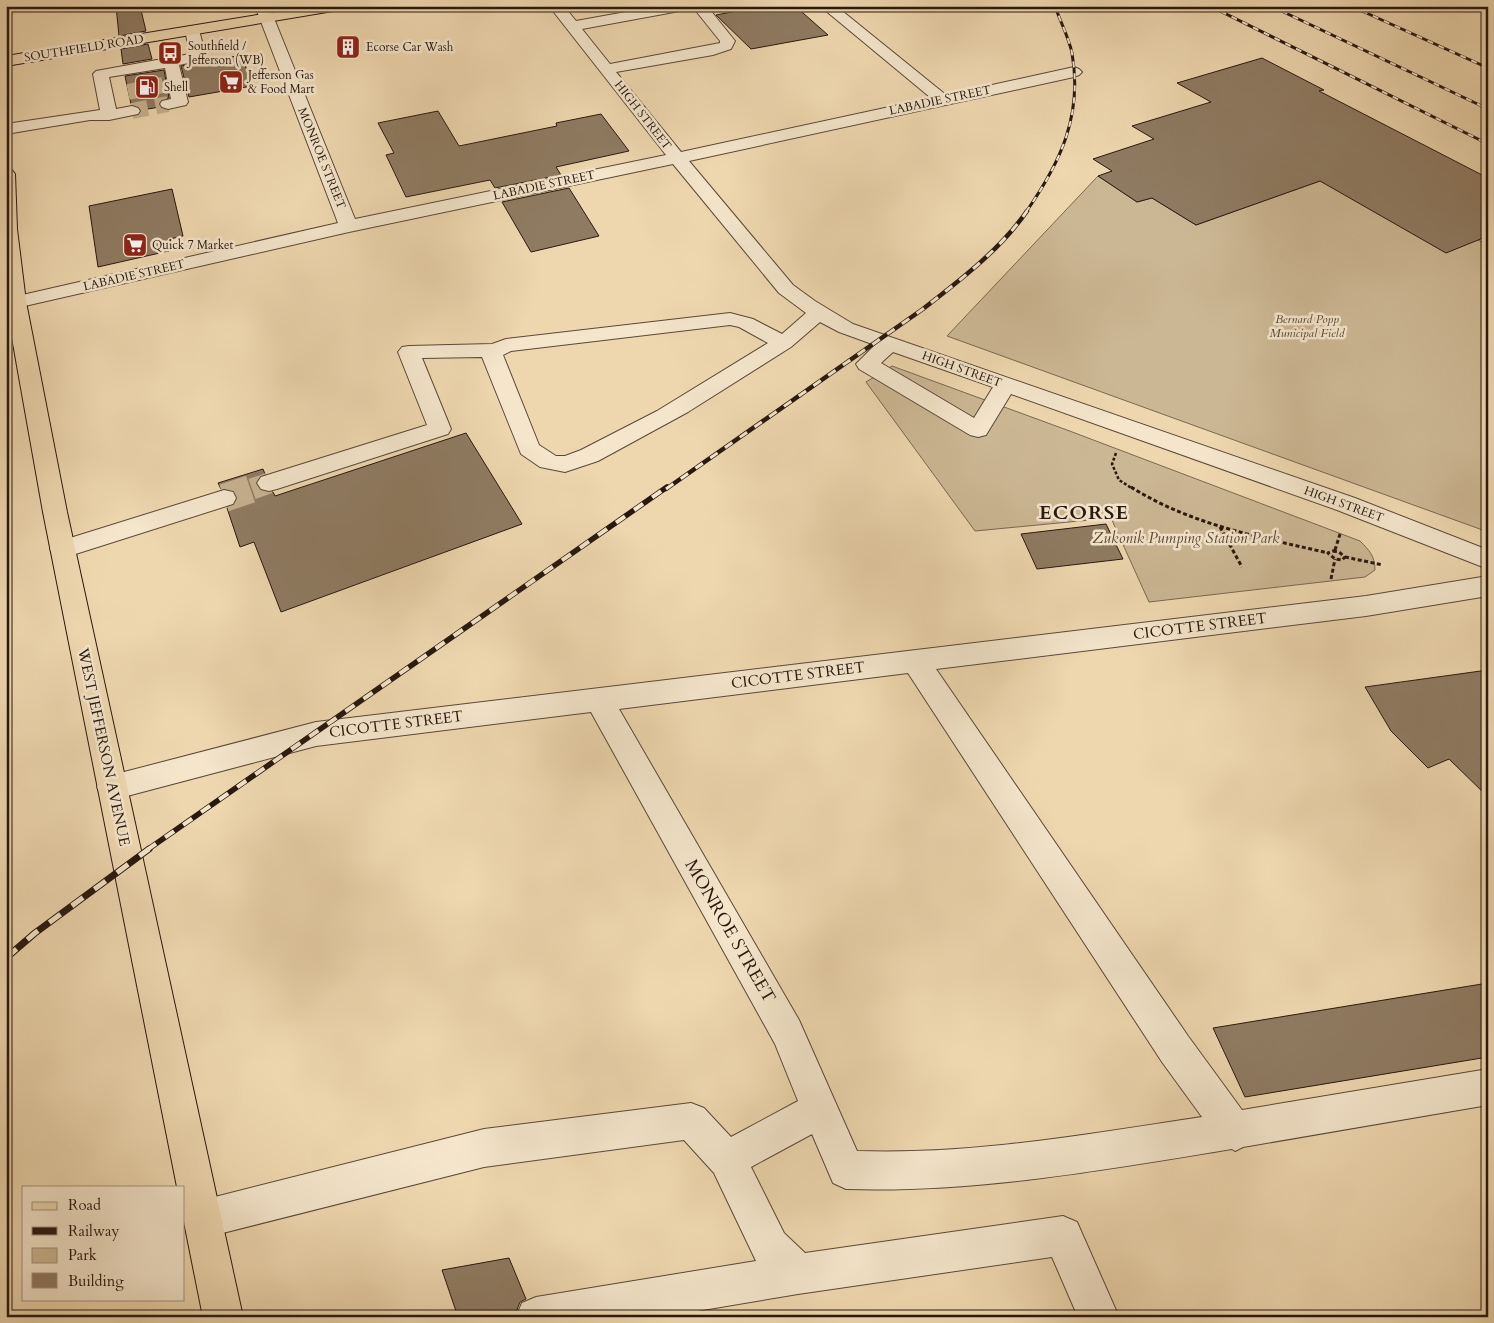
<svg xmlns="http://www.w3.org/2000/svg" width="1494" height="1323" font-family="Cardo,serif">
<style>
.green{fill:#ccb794;stroke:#7a6852}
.building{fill:#8f7b62;stroke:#28180f}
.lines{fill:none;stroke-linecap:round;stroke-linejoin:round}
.minor-tunnel-far2{stroke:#c6b18f;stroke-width:16;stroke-dasharray:16 8;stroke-linecap:butt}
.minor-tunnel-far1{stroke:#c6b18f;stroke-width:21;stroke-dasharray:21 11;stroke-linecap:butt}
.minor-tunnel{stroke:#c6b18f;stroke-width:28;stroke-dasharray:28 14;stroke-linecap:butt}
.minor-casing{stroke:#5a4837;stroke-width:2}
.major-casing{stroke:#28180f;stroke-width:2}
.path-far1{stroke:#28180f;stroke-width:2.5;stroke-dasharray:3 2;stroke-linecap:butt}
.path{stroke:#28180f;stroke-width:3;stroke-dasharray:4 2.5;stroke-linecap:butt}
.minor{fill:#f4e5cb;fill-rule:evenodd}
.major{fill:#eed7af;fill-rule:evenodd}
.rail-far3-casing{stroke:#28180f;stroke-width:3}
.rail-far2-casing{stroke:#28180f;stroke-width:4.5}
.rail-far1-casing{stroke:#28180f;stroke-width:5.5}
.rail-casing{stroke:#28180f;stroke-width:7}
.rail-far3{stroke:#f4e5cb;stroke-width:2;stroke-dasharray:6;stroke-linecap:butt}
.rail-far2{stroke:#f4e5cb;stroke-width:3;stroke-dasharray:9;stroke-linecap:butt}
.rail-far1{stroke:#f4e5cb;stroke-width:4;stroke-dasharray:11;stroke-linecap:butt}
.rail{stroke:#f4e5cb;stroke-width:5;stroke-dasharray:14;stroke-linecap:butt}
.labels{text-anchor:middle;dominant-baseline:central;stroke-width:5;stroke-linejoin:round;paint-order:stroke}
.far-poi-label{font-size:12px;fill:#28180f;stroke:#f4e5cb;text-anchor:start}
.far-street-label{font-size:12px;fill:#28180f;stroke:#f4e5cb}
.far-park-label{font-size:12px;font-style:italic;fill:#594837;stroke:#f4e5cb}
.park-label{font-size:15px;font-style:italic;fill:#594837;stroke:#f4e5cb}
.street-label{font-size:15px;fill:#28180f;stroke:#f4e5cb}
.near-street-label{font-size:18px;fill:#28180f;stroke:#f4e5cb}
.district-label{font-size:20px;font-weight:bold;letter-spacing:1px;fill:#28180f;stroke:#f4e5cb}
</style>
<rect width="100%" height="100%" fill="#eed7af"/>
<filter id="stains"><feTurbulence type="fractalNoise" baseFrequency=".004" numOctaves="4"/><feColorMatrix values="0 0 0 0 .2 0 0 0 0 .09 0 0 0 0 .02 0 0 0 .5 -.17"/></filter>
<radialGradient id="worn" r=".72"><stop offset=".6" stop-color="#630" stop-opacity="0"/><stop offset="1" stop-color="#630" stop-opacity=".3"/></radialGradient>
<!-- green -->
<path class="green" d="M1098 176 1137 202 1152 198 1196 225 1320 181 1478 240 1488 245V532L947 336Z
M892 366 1067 430 1360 541C1369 550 1375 556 1375 570L1365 577 1149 602 1111 518 975 531 866 382Z"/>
<!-- building -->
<path class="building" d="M116 6H140L146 31 119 36Z
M763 6H795L828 35 751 49 716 15Z
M148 44 152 59 123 64 121 49Z
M242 55 252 86 189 97 181 66Z
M1262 58 1324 90 1319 91 1488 178V236L1446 253 1320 181 1196 225 1152 198 1137 202 1098 176 1112 171 1093 159 1154 139 1132 126 1211 102 1177 83Z
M164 70 169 98 160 100 158 103 160 107 142 110 139 106 131 104 125 76Z
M438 111 459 146 557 126 556 123 601 114 629 151 556 167 561 175 495 188 490 180 406 197 386 155 394 153 378 123Z
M569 188 599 236 531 252 502 202Z
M172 189 183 236 170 239 173 250 98 267 89 206Z
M466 433 522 524 281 612 254 542 240 547 227 508 235 505 238 497 233 490 221 489 218 483 263 469 265 474 259 476 255 484 261 491 273 492 275 496Z
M1106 524 1123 559 1037 569 1021 534Z
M1488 670V797L1449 759 1428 768 1391 731 1365 687Z
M1488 983V1057L1245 1097 1213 1028Z
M509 1258 526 1299 520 1302 514 1317H458L442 1270Z"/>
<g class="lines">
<!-- minor-tunnel-far2 -->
<path class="minor-tunnel-far2" d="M128 92 163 85
M132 111 168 104"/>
<!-- minor-tunnel-far1 -->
<path class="minor-tunnel-far1" d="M252 489 269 483"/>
<!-- minor-tunnel -->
<path class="minor-tunnel" d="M224 498 256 487"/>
<defs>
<path id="minor" d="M255 6H269L355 219 666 155 549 6H564L576 21 659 6H692L685 10 582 29 610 64 720 43V41L692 6H707L735 41 731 49 713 55 616 72 681 152 931 98 820 6H836L946 95 1074 67 1079 69 1082 72 1079 75 1074 77 689 161 793 285 815 301 853 324 1355 498 1488 550V569L1337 510 1011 394 986 435 978 437 970 435 859 369 856 364 875 345 839 332 820 322 791 347 688 412 598 461 565 472 540 467 521 454 482 357 422 358 451 429 448 434 277 489 269 491 261 489 257 483 261 477 427 425 398 352 402 347 409 346 492 344 506 339 730 313 753 319 782 334 806 313 779 293 673 164 349 232 16 308 9 306 6 302 9 298 338 223ZM730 325 739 327 768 343 657 411 581 450 565 456H556L539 445 503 355 511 351ZM893 352 993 387 974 418 881 363Z
M192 26 197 27 199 30 206 57 203 60 179 65 188 102 186 105 168 109 162 107 160 104 162 101 171 99 165 68 109 77 116 109 132 106 138 108 140 111 138 114 109 120H90L6 134V124L100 110 93 74 96 71 190 54 185 30 187 27Z
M224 490 233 492 236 498 233 504 63 558 54 555 50 549 54 543Z
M1488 576V596L1366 616 936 669 1188 1036 1242 1110 1488 1069V1105L1243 1147 1235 1151 1232 1149C1104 1170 976 1193 846 1189L833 1183 812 1134 751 1167 784 1233 805 1253 1063 1216 1077 1222 1119 1317H1078L1052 1257 798 1294 661 1317H516L522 1303 536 1297 756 1261 714 1173 684 1140 484 1167 203 1238 189 1233 184 1219 189 1205 203 1200 484 1129 691 1103 704 1108 731 1137 798 1101 775 1044 591 712 316 746 112 800 101 796 97 787 101 778 316 722 1366 596ZM908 673 1162 1062 1202 1117C1088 1134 973 1155 857 1151L799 1020 619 709Z"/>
<path id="major" d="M312 6H346L339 10 6 66V56Z
M6 169 12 170 15 174 17 229 26 302 67 512 243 1317H203L184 1222V1187H177L43 512 6 304Z"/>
</defs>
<!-- minor casing -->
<use href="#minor" class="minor-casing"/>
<!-- major casing -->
<use href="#major" class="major-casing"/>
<!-- path-far1 -->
<path class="path-far1" d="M1116 453 1112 464 1119 480 1133 489"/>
<!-- path -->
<path class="path" d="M1131 487C1191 525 1260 537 1328 553
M1220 527 1242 567
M1335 550 1340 534
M1333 551 1339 552 1345 557 1342 560 1335 559 1328 553Z
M1345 557 1383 565
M1331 579 1335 559"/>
<!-- minor -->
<use href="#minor" class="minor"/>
<!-- major -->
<use href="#major" class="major"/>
<defs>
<path id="rail-far3" d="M1210 6 1488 144
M1271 6 1488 109
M1351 6 1488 68
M1026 212C1060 163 1083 116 1072 53 1069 38 1060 21 1055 6"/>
<path id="rail-far2" d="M666 489 923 309C960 280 1000 250 1027 211"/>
<path id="rail-far1" d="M147 850 667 487"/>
<path id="rail" d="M6 958 35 933 149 849"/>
</defs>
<!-- rail-far3 casing -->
<use href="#rail-far3" class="rail-far3-casing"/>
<!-- rail-far2 casing -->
<use href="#rail-far2" class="rail-far2-casing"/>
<!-- rail-far1 casing -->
<use href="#rail-far1" class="rail-far1-casing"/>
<!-- rail casing -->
<use href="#rail" class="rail-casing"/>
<!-- rail-far3 -->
<use href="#rail-far3" class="rail-far3"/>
<!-- rail-far2 -->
<use href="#rail-far2" class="rail-far2"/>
<!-- rail-far1 -->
<use href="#rail-far1" class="rail-far1"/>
<!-- rail -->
<use href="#rail" class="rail"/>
</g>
<!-- icons -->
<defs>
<symbol id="building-square" viewBox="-11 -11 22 22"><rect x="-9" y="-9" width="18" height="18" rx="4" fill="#8f2418" stroke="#f4e5cb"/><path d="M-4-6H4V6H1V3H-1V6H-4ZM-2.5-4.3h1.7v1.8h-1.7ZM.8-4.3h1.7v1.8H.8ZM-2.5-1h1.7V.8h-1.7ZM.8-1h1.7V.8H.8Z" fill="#fff"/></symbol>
<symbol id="bus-square" viewBox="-11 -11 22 22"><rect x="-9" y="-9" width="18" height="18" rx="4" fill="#8f2418" stroke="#f4e5cb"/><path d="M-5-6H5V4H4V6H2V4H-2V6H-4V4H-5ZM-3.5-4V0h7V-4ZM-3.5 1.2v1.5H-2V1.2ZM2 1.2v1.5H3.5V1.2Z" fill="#fff"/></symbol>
<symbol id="supermarket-square" viewBox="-11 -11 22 22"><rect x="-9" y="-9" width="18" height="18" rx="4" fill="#8f2418" stroke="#f4e5cb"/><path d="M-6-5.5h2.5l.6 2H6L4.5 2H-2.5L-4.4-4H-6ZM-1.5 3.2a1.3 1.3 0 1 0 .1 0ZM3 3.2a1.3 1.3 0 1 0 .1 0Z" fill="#fff"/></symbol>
<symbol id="fuel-square" viewBox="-11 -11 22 22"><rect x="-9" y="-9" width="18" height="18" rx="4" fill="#8f2418" stroke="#f4e5cb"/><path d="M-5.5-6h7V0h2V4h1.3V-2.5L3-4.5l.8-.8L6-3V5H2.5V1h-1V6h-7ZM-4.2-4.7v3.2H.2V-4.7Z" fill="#fff"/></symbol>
</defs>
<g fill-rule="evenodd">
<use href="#building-square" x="334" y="33" width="28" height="28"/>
<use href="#bus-square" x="156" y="39" width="28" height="28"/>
<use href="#supermarket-square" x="217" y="68" width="28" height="28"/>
<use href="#fuel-square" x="133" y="73" width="28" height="28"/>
<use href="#supermarket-square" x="121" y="231" width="28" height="28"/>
</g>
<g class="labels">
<!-- far-poi labels -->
<g class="far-poi-label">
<text x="188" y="46">Southfield /<tspan x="188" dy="14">Jefferson (WB)</tspan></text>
<text x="366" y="47">Ecorse Car Wash</text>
<text x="248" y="75">Jefferson Gas<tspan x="248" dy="14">&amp; Food Mart</tspan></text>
<text x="164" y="87">Shell</text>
<text x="152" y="245">Quick 7 Market</text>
</g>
<!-- far-street labels -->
<g class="far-street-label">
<text transform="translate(84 48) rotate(-9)">SOUTHFIELD ROAD</text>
<text transform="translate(940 100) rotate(-12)">LABADIE STREET</text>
<text transform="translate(643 115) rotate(52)">HIGH STREET</text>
<text transform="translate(322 158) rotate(68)">MONROE STREET</text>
<text transform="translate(544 185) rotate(-12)">LABADIE STREET</text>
<text transform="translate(134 275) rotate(-13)">LABADIE STREET</text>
<text transform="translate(962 369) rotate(20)">HIGH STREET</text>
<text transform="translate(1344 504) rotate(20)">HIGH STREET</text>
</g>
<!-- far-park labels -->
<g class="far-park-label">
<text x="1307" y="319">Bernard Popp<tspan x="1307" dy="14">Municipal Field</tspan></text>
</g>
<!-- park labels -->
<g class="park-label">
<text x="1186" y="538">Zukonik Pumping Station Park</text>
</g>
<!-- street labels -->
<g class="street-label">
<text transform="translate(1200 626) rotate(-7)">CICOTTE STREET</text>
<text transform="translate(798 675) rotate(-7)">CICOTTE STREET</text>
<text transform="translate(396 724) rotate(-7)">CICOTTE STREET</text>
<text transform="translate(104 747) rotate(78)">WEST JEFFERSON AVENUE</text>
</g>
<!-- near-street labels -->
<g class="near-street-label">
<text transform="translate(730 931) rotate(60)">MONROE STREET</text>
</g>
<!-- district labels -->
<g class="district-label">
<text x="1084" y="512">ECORSE</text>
</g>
</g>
<!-- margin -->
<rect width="1494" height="1323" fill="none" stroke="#eed7af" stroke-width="25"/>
<rect x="8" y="8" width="1479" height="1308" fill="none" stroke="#28180f" stroke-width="2.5"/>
<rect x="12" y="12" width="1469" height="1298" fill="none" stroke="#28180f"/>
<!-- legend -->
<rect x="22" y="1186" width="162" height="115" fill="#f4e5cb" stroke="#a29380"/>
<rect x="32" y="1202" width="25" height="8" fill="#eed7af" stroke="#a29380"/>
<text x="68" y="1210" font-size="15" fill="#28180f">Road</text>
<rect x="32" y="1227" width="25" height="8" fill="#28180f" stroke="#a29380"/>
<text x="68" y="1236" font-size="15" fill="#28180f">Railway</text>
<rect x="32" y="1248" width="25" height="15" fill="#ccb794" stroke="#a29380"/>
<text x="68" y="1260" font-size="15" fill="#28180f">Park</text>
<rect x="32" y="1273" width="25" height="15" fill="#8f7b62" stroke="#a29380"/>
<text x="68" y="1286" font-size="15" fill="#28180f">Building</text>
<rect width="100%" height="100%" filter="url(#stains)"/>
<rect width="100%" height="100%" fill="url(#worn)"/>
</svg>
